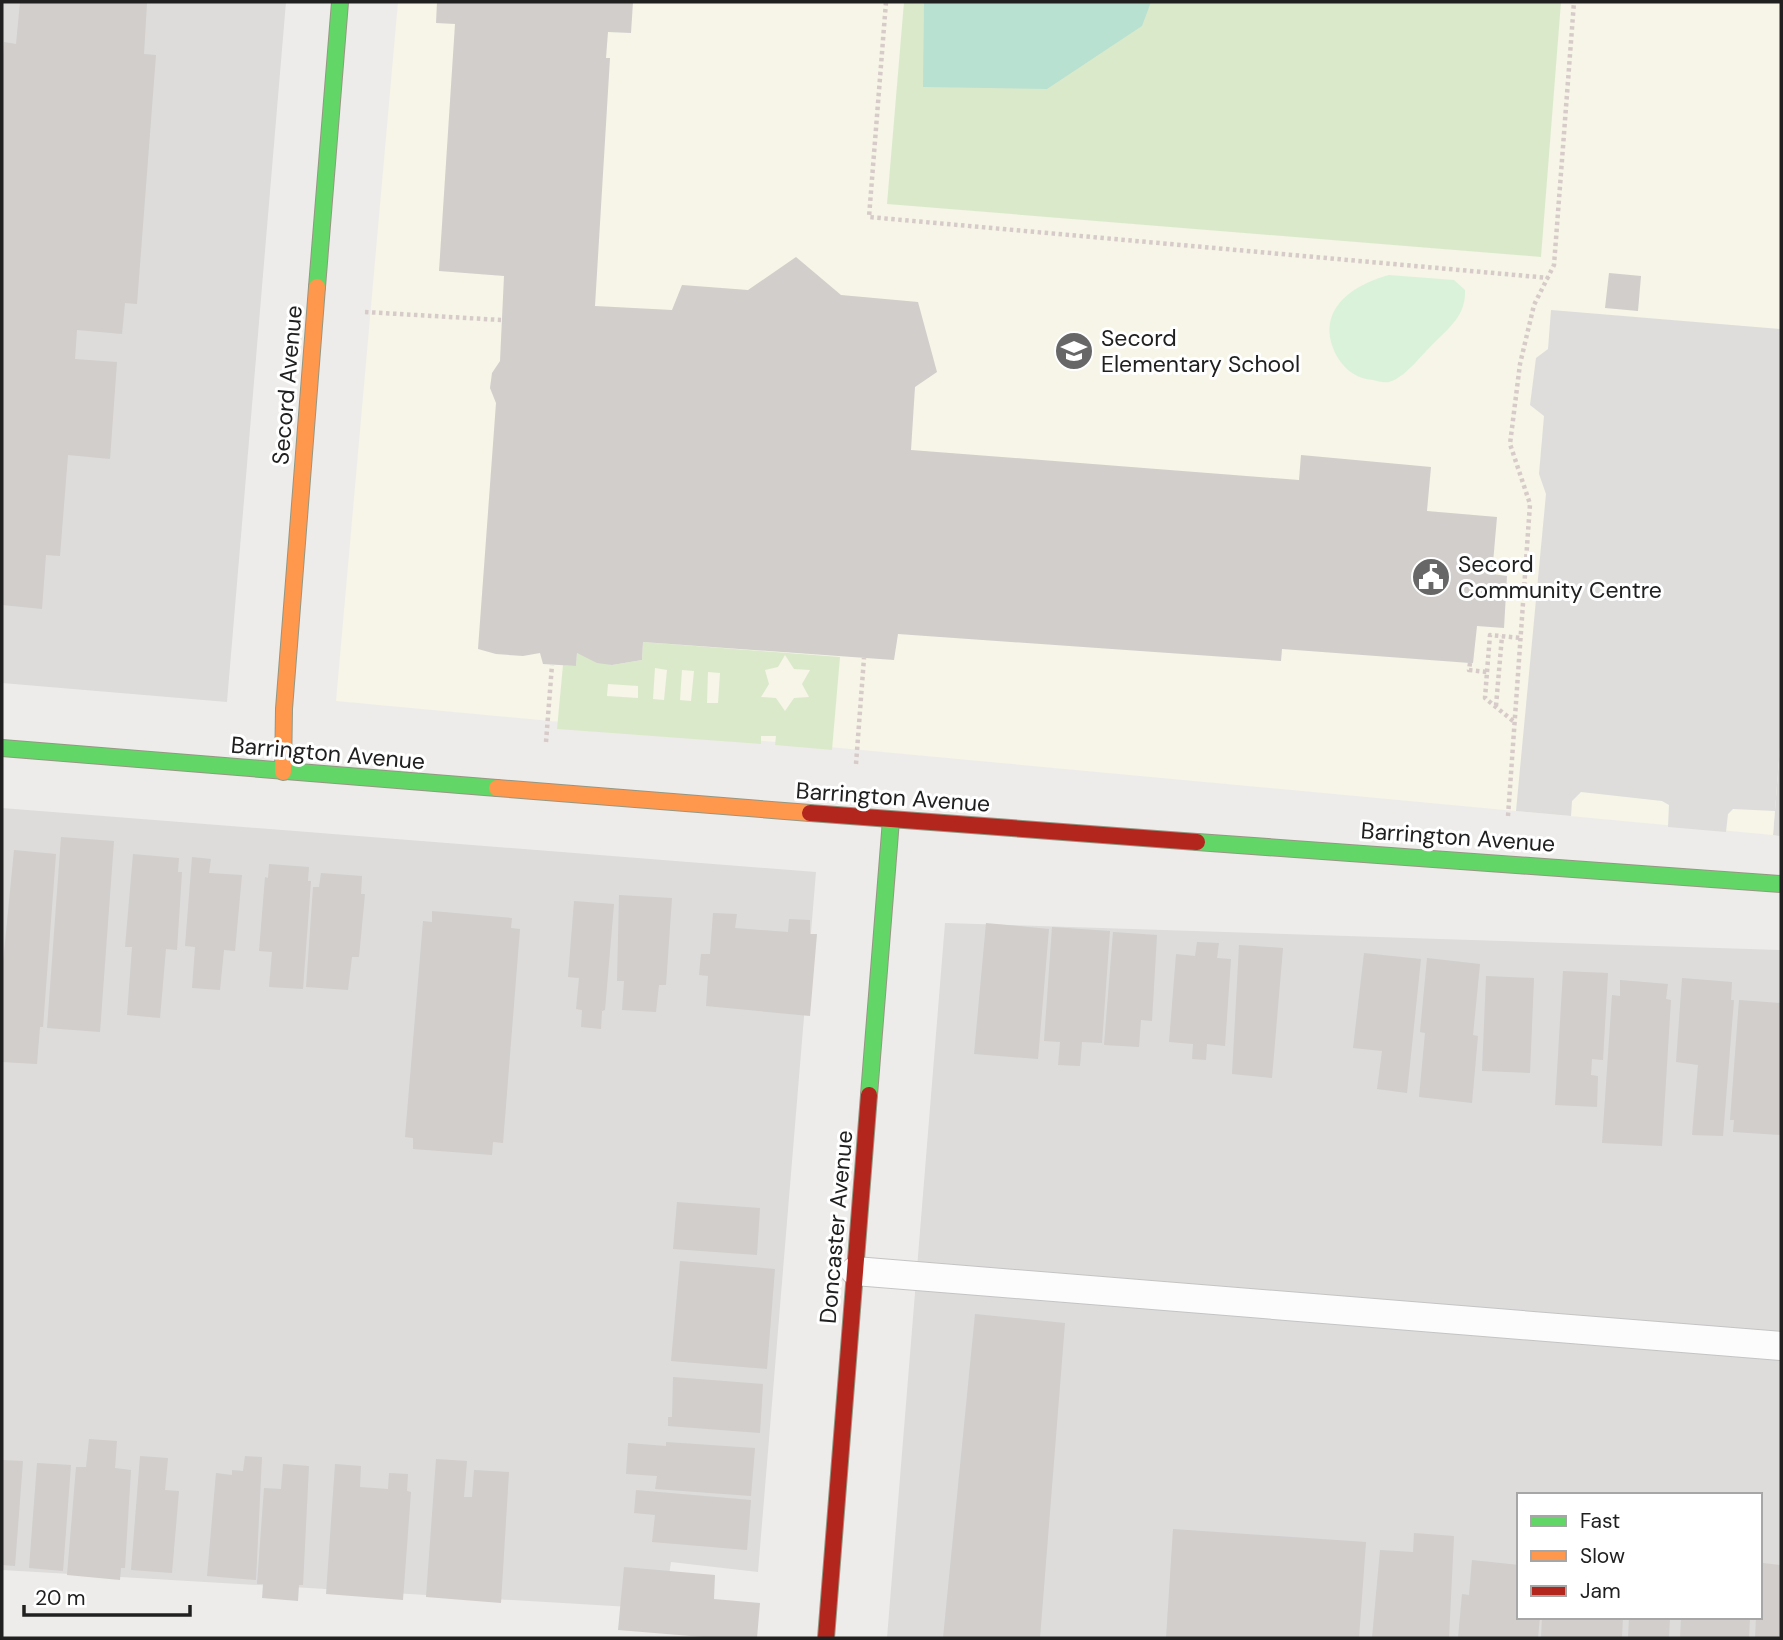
<svg xmlns="http://www.w3.org/2000/svg" width="1783" height="1640" font-family="'DM Sans',sans-serif">
<style>
.residential{fill:#dddcdb;fill-rule:evenodd}
.education{fill:#f6f5e7}
.grass{fill:#dbe9cb;fill-rule:evenodd}
.park{fill:#daf2da}
.pitch{fill:#b8e1d1}
.parking{fill:#dedddc}
.building{fill:#d1cecc}
.lines{fill:none;stroke-linecap:round;stroke-linejoin:round}
.lane-casing{stroke:#c5c4c4;stroke-width:30}
.fast-casing{stroke:#959783;stroke-width:18}
.slow-casing{stroke:#959783;stroke-width:18}
.jam-casing{stroke:#959783;stroke-width:18}
.path{stroke:#d7cbc9;stroke-width:4.5;stroke-dasharray:3.5 3.5;stroke-linecap:butt}
.lane{stroke:#fcfcfc;stroke-width:28}
.fast{stroke:#63d668;stroke-width:16}
.slow{stroke:#ff974d;stroke-width:16}
.jam{stroke:#b3261e;stroke-width:16}
.labels{text-anchor:middle;dominant-baseline:central;stroke-width:6;stroke-linejoin:round;paint-order:stroke}
.poi-label{font-size:23px;fill:#202020;stroke:#fff;text-anchor:start}
.street-label{font-size:23px;fill:#202020;stroke:#fff}
</style>
<rect width="100%" height="100%" fill="#eeecea"/>
<!-- residential -->
<path class="residential" d="M2 2H286L227 702 2 683Z
M1781 734V836L1773 835Z
M2 808 816 872 758 1572 671 1562 664 1609 2 1570Z
M945 923 1781 950V1638H887ZM1519 1495H1760V1617H1519Z"/>
<!-- education -->
<path class="education" d="M398 2H1781V734L1773 835 336 701Z"/>
<!-- grass -->
<path class="grass" d="M904 2H1561L1541 257 887 204Z
M643 642 840 657 832 750 775 745 776 736H761V744L557 729 563 665 576 666 577 653 612 665 642 660ZM785 655 794 669 810 670 802 684 809 697 794 698 785 711 776 698 761 697 769 684 765 670 778 667ZM655 668 667 670 664 700 653 699ZM682 670 694 671 691 701 680 700ZM708 672 720 673 718 703H707ZM608 684 638 686V698L607 696Z"/>
<!-- park -->
<path class="park" d="M1389 275 1454 280 1465 290C1466 315 1450 327 1434 343 1422 354 1405 378 1389 382 1384 383 1377 381 1373 380 1358 379 1346 371 1338 358 1313 314 1348 286 1389 275Z"/>
<!-- pitch -->
<path class="pitch" d="M924 2H1151L1142 26 1047 89 923 87Z"/>
<!-- parking -->
<path class="parking" d="M1551 310 1781 329V734L1775 811 1733 809 1728 814 1726 832 1668 827 1669 805 1662 801 1581 792 1572 801 1571 816 1516 811 1546 494 1539 474 1544 416 1530 405 1536 358 1548 349Z"/>
<!-- building -->
<path class="building" d="M20 2 147 3 144 54 156 55 137 304 125 303 122 334 77 330 75 359 117 362 110 459 68 455 60 556 46 555 42 609 2 605V70L4 42 16 44Z
M437 2H633L631 33 608 32 606 58H610L595 306 672 310 682 285 748 290 796 257 841 295 918 302 937 372 915 387 911 450 1299 480 1301 455 1431 467 1427 511 1497 517 1492 574 1507 576 1504 628 1477 626 1473 663H1470L1282 649 1281 661 898 634 894 660 643 642 642 660 612 665 597 663 577 653 576 666 543 664 540 653 523 656 496 654 478 649 496 403 490 388 492 373 500 361 504 276 439 271 455 24 436 23Z
M1609 273 1641 276 1638 311 1605 308Z
M61 837 114 841 100 1032 47 1028Z
M14 850 56 854 43 1027H40L37 1064 2 1062V973Z
M133 854 179 858 178 872H182L177 950 166 949 160 1018 127 1015 132 947H125Z
M192 857 211 859 209 873 242 875 235 951 224 950 220 990 192 988 195 947 185 946Z
M269 864 309 867 308 881H311L303 989 269 987 272 952 259 951 265 877 268 878Z
M321 873 362 876 361 894H365L359 957H352L348 990 306 987 313 887H319Z
M619 895 672 898 666 985H659L656 1012 622 1010 624 981H617Z
M574 901 614 904 605 1010 602 1011 601 1029 581 1027 582 1010 576 1009 579 978 568 977Z
M432 911 512 918 511 928 520 929 503 1143 493 1142 492 1155 413 1149V1138L405 1137 423 921 432 922Z
M713 913 737 914 735 928 788 932 789 919 810 920V934H817L810 1016 706 1006 708 976 699 975 701 954H710Z
M986 923 1049 929 1038 1059 974 1054Z
M1052 927 1110 931 1102 1043 1082 1042 1080 1066 1058 1065 1060 1042 1044 1041Z
M1113 932 1157 935 1152 1021 1141 1020 1139 1047 1104 1045Z
M1197 942 1219 943 1217 958 1231 959 1225 1046 1207 1044 1206 1060 1192 1059 1193 1044 1169 1042 1176 954 1195 956Z
M1239 945 1283 948 1272 1078 1232 1074Z
M1364 953 1421 959 1407 1093 1377 1089 1382 1051 1353 1048Z
M1427 958 1480 964 1473 1035 1478 1036 1472 1103 1419 1097 1425 1033 1420 1032Z
M1563 971 1608 973 1603 1060 1592 1059 1591 1075 1598 1076 1597 1107 1555 1105Z
M1486 976 1534 978 1530 1073 1482 1071Z
M1682 978 1732 982 1731 1000H1734L1723 1136 1692 1135 1698 1065 1676 1062Z
M1620 980 1668 984 1666 999 1671 1000 1662 1146 1602 1143 1612 995 1620 996Z
M1739 1000 1781 1003V1135L1733 1132 1734 1120H1730Z
M677 1202 760 1208 757 1255 673 1249Z
M680 1261 775 1269 767 1369 671 1361Z
M975 1314 1065 1323 1040 1638H943Z
M673 1377 763 1384 760 1433 668 1426V1417H672Z
M89 1439 117 1441 115 1468 131 1470 125 1568H121L120 1580 67 1575 76 1467H86Z
M666 1442 755 1448 751 1496 655 1489 657 1476 626 1474 628 1443 666 1446Z
M140 1456 168 1458 165 1490 179 1491 172 1573 131 1570Z
M245 1456 262 1457 256 1580 207 1576 216 1473 232 1475V1470L243 1471Z
M436 1459 467 1461 464 1497H472L474 1470 509 1472 501 1603 426 1597Z
M2 1460 23 1461 15 1566 2 1565Z
M37 1463 71 1465 63 1571 29 1568Z
M283 1464 309 1466 303 1585H299L298 1601 262 1598 263 1584H257L264 1488 281 1489Z
M335 1464 361 1466 360 1487 388 1489 389 1473 408 1474 407 1491 411 1492 403 1600 326 1594Z
M636 1490 751 1500 747 1550 652 1542 655 1515 634 1513Z
M1173 1529 1366 1542 1359 1638H1166Z
M1414 1533 1454 1536 1449 1638H1372L1380 1550 1413 1552Z
M1472 1560 1519 1565V1617H1540L1538 1638H1458L1462 1594 1469 1595Z
M1763 1563 1781 1565V1638H1755L1756 1617H1760Z
M624 1567 715 1575 714 1599 760 1603 757 1638H715L618 1630Z
M1542 1617H1623L1622 1638H1541Z
M1629 1617H1670L1669 1638H1628Z
M1681 1617H1750L1749 1638H1680Z"/>
<g class="lines">
<defs>
<path id="lane" d="M855 1271 1781 1346"/>
<path id="fast" d="M317 287 340 2
M2 748 497 788
M1197 842 1781 884
M869 1095 891 820"/>
<path id="slow" d="M283 772 284 709 317 287
M497 788 810 813"/>
<path id="jam" d="M810 813 1197 842
M826 1638 869 1095"/>
</defs>
<!-- lane casing -->
<use href="#lane" class="lane-casing"/>
<!-- fast casing -->
<use href="#fast" class="fast-casing"/>
<!-- slow casing -->
<use href="#slow" class="slow-casing"/>
<!-- jam casing -->
<use href="#jam" class="jam-casing"/>
<!-- path -->
<path class="path" d="M886 2 869 217 1549 278
M365 312 501 320
M1470 663 1469 670 1487 672 1485 698 1513 721
M1487 672 1490 635 1521 638
M1496 706 1502 636
M546 742 552 665
M856 764 864 658
M1508 816 1530 504 1510 444 1520 364 1534 305 1554 265 1574 2"/>
<!-- lane -->
<use href="#lane" class="lane"/>
<!-- fast -->
<use href="#fast" class="fast"/>
<!-- slow -->
<use href="#slow" class="slow"/>
<!-- jam -->
<use href="#jam" class="jam"/>
</g>
<!-- icons -->
<defs>
<symbol id="school-disc" viewBox="-11 -11 22 22"><circle r="9.5" fill="#686767" stroke="#fff"/><path d="M0-5L7-2L0 1L-7-2ZM-4 1L0 2.5L4 1V4Q0 6-4 4Z" fill="#fff"/></symbol>
<symbol id="civic-disc" viewBox="-11 -11 22 22"><circle r="9.5" fill="#686767" stroke="#fff"/><path d="M-.6-6.5H3V-4.5H.6V-3L4-1V1h2V6H-6V1h2V-1L-.6-3ZM-1.2 2.5V6h2.4V2.5Z" fill="#fff"/></symbol>
</defs>
<g fill-rule="evenodd">
<use href="#school-disc" x="1052" y="329" width="44" height="44"/>
<use href="#civic-disc" x="1409" y="555" width="44" height="44"/>
</g>
<g class="labels">
<!-- poi labels -->
<g class="poi-label">
<text x="1101" y="338">Secord<tspan x="1101" dy="26">Elementary School</tspan></text>
<text x="1458" y="564">Secord<tspan x="1458" dy="26">Community Centre</tspan></text>
</g>
<!-- street labels -->
<g class="street-label">
<text transform="translate(287 385) rotate(-85)">Secord Avenue</text>
<text transform="translate(328 753) rotate(5)">Barrington Avenue</text>
<text transform="translate(893 797) rotate(4)">Barrington Avenue</text>
<text transform="translate(1458 837) rotate(4)">Barrington Avenue</text>
<text transform="translate(836 1227) rotate(-85)">Doncaster Avenue</text>
</g>
</g>
<!-- border -->
<rect width="1783" height="1640" fill="none" stroke="#202020" stroke-width="7"/>
<!-- legend -->
<rect x="1517" y="1493" width="245" height="126" fill="#ffffff" stroke="#a6a6a6" stroke-width="2"/>
<rect x="1531" y="1516" width="35" height="10" fill="#63d668" stroke="#a6a6a6" stroke-width="2"/>
<text x="1580" y="1528" font-size="21" fill="#202020">Fast</text>
<rect x="1531" y="1551" width="35" height="10" fill="#ff974d" stroke="#a6a6a6" stroke-width="2"/>
<text x="1580" y="1563" font-size="21" fill="#202020">Slow</text>
<rect x="1531" y="1586" width="35" height="10" fill="#b3261e" stroke="#a6a6a6" stroke-width="2"/>
<text x="1580" y="1598" font-size="21" fill="#202020">Jam</text>
<!-- scale -->
<path d="M24 1605v10h166v-10" fill="none" stroke="#202020" stroke-width="3.5"/>
<text x="35" y="1605" font-size="21" fill="#202020" stroke="#ffffff" stroke-width="5" paint-order="stroke">20 m</text>
</svg>
